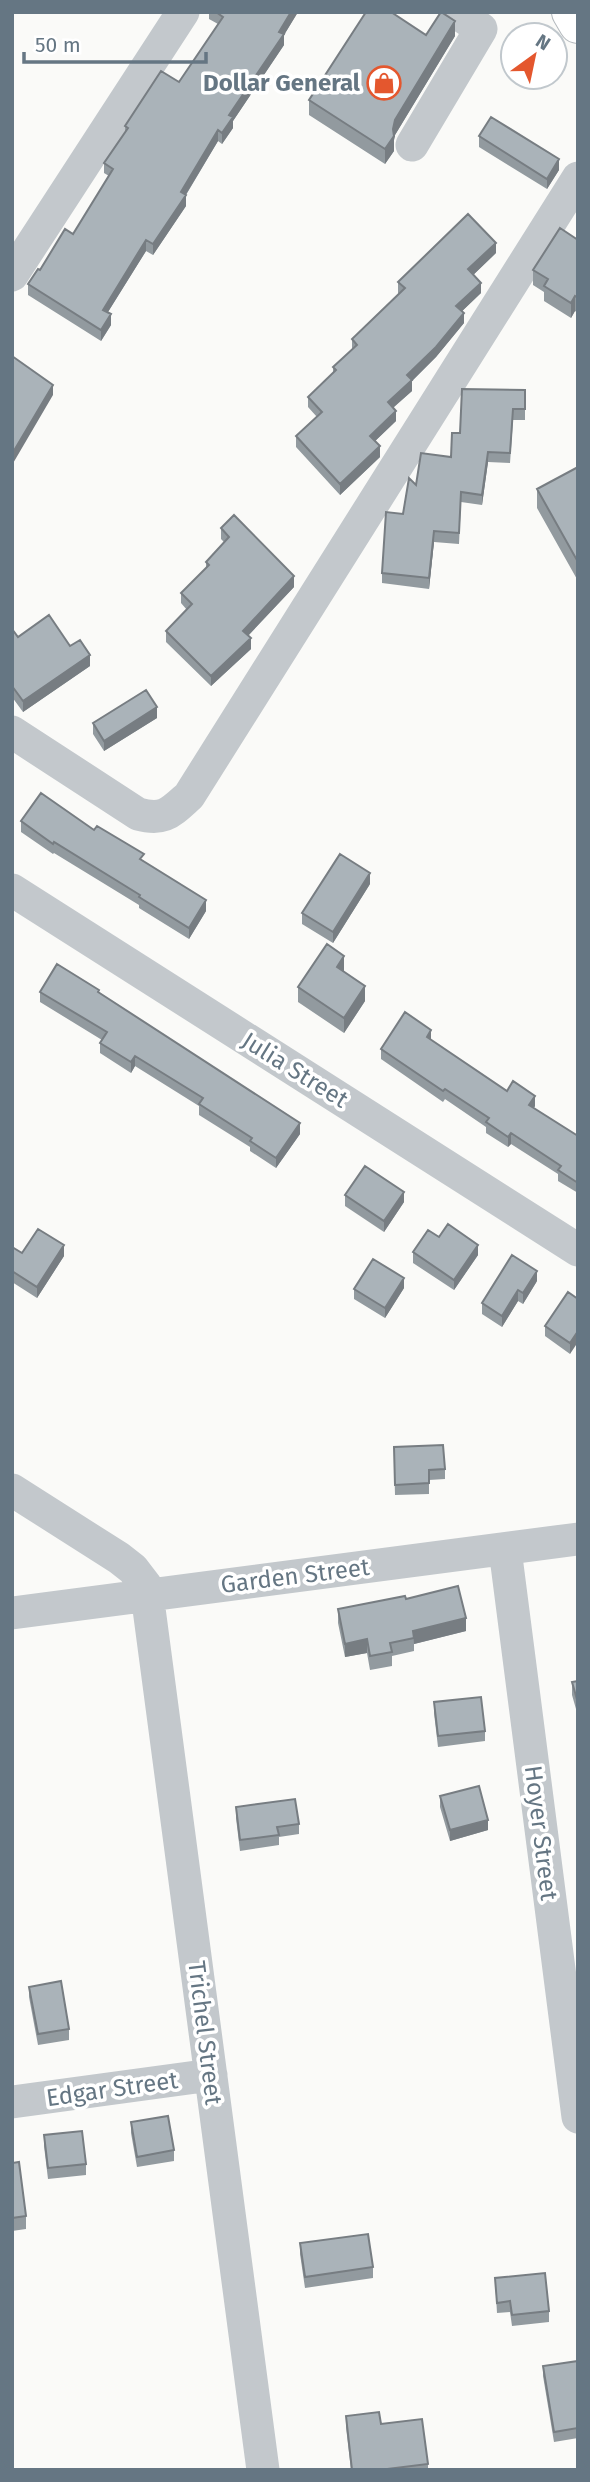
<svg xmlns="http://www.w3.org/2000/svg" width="590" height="2482" font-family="'Fira Sans',sans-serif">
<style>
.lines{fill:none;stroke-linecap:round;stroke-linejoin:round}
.major-casing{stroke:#b5babe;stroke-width:40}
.minor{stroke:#c3c8cc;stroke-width:33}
.major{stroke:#fff;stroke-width:38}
.wall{fill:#929a9f}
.shaded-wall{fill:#777d82}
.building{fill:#aab3b9;stroke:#777d82;stroke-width:2}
.labels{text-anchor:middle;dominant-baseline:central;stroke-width:7;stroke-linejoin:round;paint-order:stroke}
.poi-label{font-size:24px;font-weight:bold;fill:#657683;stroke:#fff;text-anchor:end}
.street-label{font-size:24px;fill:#657683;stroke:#fff}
</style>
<rect width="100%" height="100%" fill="#fafaf8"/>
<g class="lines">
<defs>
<path id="major" d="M571 12 578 24"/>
</defs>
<!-- major casing -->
<use href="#major" class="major-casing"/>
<!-- minor -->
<path class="minor" d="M412 145 481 29 456 12
M12 275 183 12
M12 732 138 814C164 821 170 813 189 796L578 178
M12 890 578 1250
M12 1490 119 1558 133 1569 146 1586 263 2470
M505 1549 578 2117
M12 1613 578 1539
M12 2102 211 2075"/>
<!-- major -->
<use href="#major" class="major"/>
</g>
<!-- wall -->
<path class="wall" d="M209 12H298L284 35V45L233 121V128L222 144 218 141 186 195V206L153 255 146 251 108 312 111 325 101 341 28 295V284L73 234 109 176 104 173V163L125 133V126L179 82 218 24 209 19Z
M426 35 455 36 395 135 394 140V151L385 164 309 115V100Z
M479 136 559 170 547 189 479 147Z
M578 240V313L575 311 571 318 544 301V292L533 285V270Z
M496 253 473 275 481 293 462 311 464 323 436 357 412 381V391L393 408 396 421 375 441 380 457 340 495 296 447V436L317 417 308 407V397L333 373V367L352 350V339L399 294 398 293V282Z
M525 390V420H513L510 463 488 462 482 505 461 502 459 544 434 542 429 589 382 583V573L403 514 416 485 451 457 460 433Z
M578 467V581L537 508V489Z
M221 528 294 587 248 636 251 649 211 686 166 642V631L187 610 181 603V593L206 568V562L224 542 221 539Z
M12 629 18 637 70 646 90 666 23 712 12 697Z
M157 718 104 751 93 734V723Z
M21 821 94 830 144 861 206 911 189 939 139 908V905L54 853 53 854 21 832Z
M370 884 333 943 302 924V913Z
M344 971 365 1001 344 1033 298 1002V987Z
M40 992H99L300 1134 276 1168 250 1151V1147L199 1115V1106L135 1066 131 1073 100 1053V1043L102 1040 40 1002Z
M431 1040 507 1091 535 1106 534 1108 578 1136V1193L558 1181V1174L511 1144 508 1147 486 1133V1127L445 1099 443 1102 381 1059V1049Z
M345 1195 404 1202 384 1232 345 1206Z
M439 1237 478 1255 454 1290 413 1263V1252Z
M12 1247 22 1253 64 1256 37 1298 12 1282Z
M537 1281 523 1304 518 1301 502 1327 482 1314V1303Z
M404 1288 385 1318 354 1299V1289Z
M578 1299 570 1354 545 1336V1326Z
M394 1457 445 1469V1479L429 1480V1494L395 1495Z
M406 1599 466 1631 414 1644V1651L392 1656V1666L370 1670 367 1653 345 1657 338 1623V1609Z
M578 1681V1716L572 1695V1682Z
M434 1702 485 1731V1741L438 1747 434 1713Z
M440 1796 488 1830 450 1841 440 1807Z
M236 1807 299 1824V1834L279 1837V1845L240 1851 236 1818Z
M29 1987 69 2029V2040L38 2045 29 1997Z
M131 2122 174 2150V2161L137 2167 131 2133Z
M44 2135 86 2164V2175L48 2179 44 2146Z
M12 2163 26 2216V2229L12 2231Z
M300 2243 373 2267V2278L305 2288 300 2254Z
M495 2278 549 2311V2322L512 2326 510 2312 497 2313Z
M578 2361V2438L554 2442 543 2376V2366Z
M346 2416 381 2424 428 2464V2470H351L346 2427Z"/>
<!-- shaded-wall -->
<path class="shaded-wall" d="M291 12H298L284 35V45L233 121V128L222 144V133L229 115Z
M455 21V36L395 135 394 140V151L385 164V149L395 120Z
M218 130V141L182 201 186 195V206L153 255V244L181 192Z
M559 159V170L547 189V179Z
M146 240V251L103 320V310Z
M496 243V253L468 280V269Z
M481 283V293L456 317V306Z
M575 296V311L571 318V303Z
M464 313V323L436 357 412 381V391L388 412V402L407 375Z
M111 314V325L101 341V330Z
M53 385V395L12 465V454Z
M396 411V421L370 446V436Z
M380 446V457L340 495V484Z
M488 452V462L482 505V495Z
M434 531V542L429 589V578Z
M294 576V587L243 641V631Z
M251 638V649L211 686V676Z
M90 655V666L23 712V701Z
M157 707V718L104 751V741Z
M370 873V884L333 943V932Z
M206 900V911L189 939V928Z
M344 956V971L337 982V967Z
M365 986V1001L344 1033V1018Z
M431 1030V1041L427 1037Z
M135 1056V1066L131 1073V1062Z
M535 1096V1106L529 1115V1105Z
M300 1123V1134L276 1168V1158Z
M511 1133V1144L508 1147V1137Z
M404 1192V1202L384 1232V1221Z
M64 1245V1256L37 1298V1287Z
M478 1245V1255L454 1290V1280Z
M537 1271V1281L523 1304V1293Z
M404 1278V1288L385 1318V1308Z
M518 1290V1301L502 1327V1316Z
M578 1331V1342L570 1354V1343Z
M466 1618V1631L414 1644 413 1631Z
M367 1639V1653L345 1657V1644Z
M488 1820V1830L450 1841V1830Z"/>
<!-- building -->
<path class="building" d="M216 12H291L279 32 284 34 229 115 233 117 222 133 218 130 181 192 186 195 153 244 146 240 103 310 111 314 101 330 28 284 38 269 40 270 65 229 73 234 113 169 104 163 128 128 125 126 161 71 179 82 223 17Z
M366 12H391L426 35 441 12 455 21 395 120 393 129 394 136 385 149 309 100Z
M491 117 559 159 547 179 479 136Z
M468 214 496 243 468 269 481 283 456 306 464 313 436 347 407 375 412 380 388 402 396 411 370 436 380 446 340 484 296 436 322 412 308 397 336 370 333 367 357 345 352 339 405 288 398 282Z
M560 228 578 240V298L575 296 571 303 544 286 548 279 533 270Z
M12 356 53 385 12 454Z
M462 389 525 390V409H513L510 453 488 452 482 495 461 492 459 533 434 531 429 578 382 573 386 512 403 514 409 478 416 485 421 453 451 457 452 433H460Z
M578 467V562L537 489Z
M234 515 294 576 243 631 251 638 211 676 166 631 192 604 181 593 209 565 206 562 229 537 221 528Z
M49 615 70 646 80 640 90 655 23 701 12 686V629L18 637Z
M146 690 157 707 104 741 93 723Z
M41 793 94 830 97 826 144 854 140 859 206 900 189 928 139 897 140 895 54 842 53 844 21 821Z
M340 854 370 873 333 932 302 913Z
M327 944 344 956 337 967 365 986 344 1018 298 987Z
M57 964 99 990 98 992 300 1123 276 1158 250 1141 252 1138 199 1104 203 1098 135 1056 131 1062 100 1043 107 1032 40 992Z
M405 1012 431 1030 427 1037 507 1091 513 1081 535 1096 529 1105 578 1136V1183L558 1170 561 1166 511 1133 508 1137 486 1122 489 1118 445 1089 443 1091 381 1049Z
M365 1166 404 1192 384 1221 345 1195Z
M448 1224 478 1245 454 1280 413 1252 428 1230 439 1237Z
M38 1229 64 1245 37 1287 12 1271V1247L22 1253Z
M512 1255 537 1271 523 1293 518 1290 502 1316 482 1303Z
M373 1259 404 1278 385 1308 354 1289Z
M568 1292 578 1299V1331L570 1343 545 1326Z
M443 1445 445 1469 429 1470V1483L395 1485 394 1447Z
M458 1586 466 1618 413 1631 414 1638 390 1643 392 1652 370 1656 367 1639 345 1644 338 1609 405 1596 406 1599Z
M578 1681V1703L572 1682Z
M481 1697 485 1731 438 1736 434 1702Z
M479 1786 488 1820 450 1830 440 1796Z
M295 1799 299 1824 277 1827 279 1835 240 1840 236 1807Z
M61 1981 69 2029 38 2034 29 1987Z
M168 2116 174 2150 137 2157 131 2122Z
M82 2131 86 2164 48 2168 44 2135Z
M19 2162 26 2216 12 2218V2163Z
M368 2234 373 2267 305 2277 300 2243Z
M545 2273 549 2311 512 2315 510 2301 497 2303 495 2278Z
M578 2361V2428L554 2432 543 2366Z
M379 2412 381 2424 422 2419 428 2464 379 2470H352L346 2416Z"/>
<!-- icons -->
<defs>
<symbol id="shop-ring" viewBox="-11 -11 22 22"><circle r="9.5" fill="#fff" stroke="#e4572e" stroke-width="1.5"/><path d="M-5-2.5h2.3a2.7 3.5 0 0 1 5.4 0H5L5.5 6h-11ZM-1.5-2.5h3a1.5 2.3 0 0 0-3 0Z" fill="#e4572e"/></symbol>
</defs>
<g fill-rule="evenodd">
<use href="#shop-ring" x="365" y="64" width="38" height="38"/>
</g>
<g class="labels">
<!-- poi labels -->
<g class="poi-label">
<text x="360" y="83">Dollar General</text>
</g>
<!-- street labels -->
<g class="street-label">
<text transform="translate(295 1070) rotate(32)">Julia Street</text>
<text transform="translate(295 1576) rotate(-7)">Garden Street</text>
<text transform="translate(541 1833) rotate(83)">Hoyer Street</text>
<text transform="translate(205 2033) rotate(83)">Trichel Street</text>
<text transform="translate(112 2089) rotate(-8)">Edgar Street</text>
</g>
</g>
<!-- border -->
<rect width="590" height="2482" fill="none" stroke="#657683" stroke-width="28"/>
<!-- north arrow -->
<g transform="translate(534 56) rotate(33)"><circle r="33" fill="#ffffff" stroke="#c1c8cd" stroke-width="2"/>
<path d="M0-5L12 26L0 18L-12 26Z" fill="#e4572e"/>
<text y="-10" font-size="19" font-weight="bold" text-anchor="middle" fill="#657683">N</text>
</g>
<!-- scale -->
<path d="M24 52v10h182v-10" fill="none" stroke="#657683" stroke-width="3.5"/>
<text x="35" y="52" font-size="21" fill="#657683" stroke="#ffffff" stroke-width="5" paint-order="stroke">50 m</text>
</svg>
